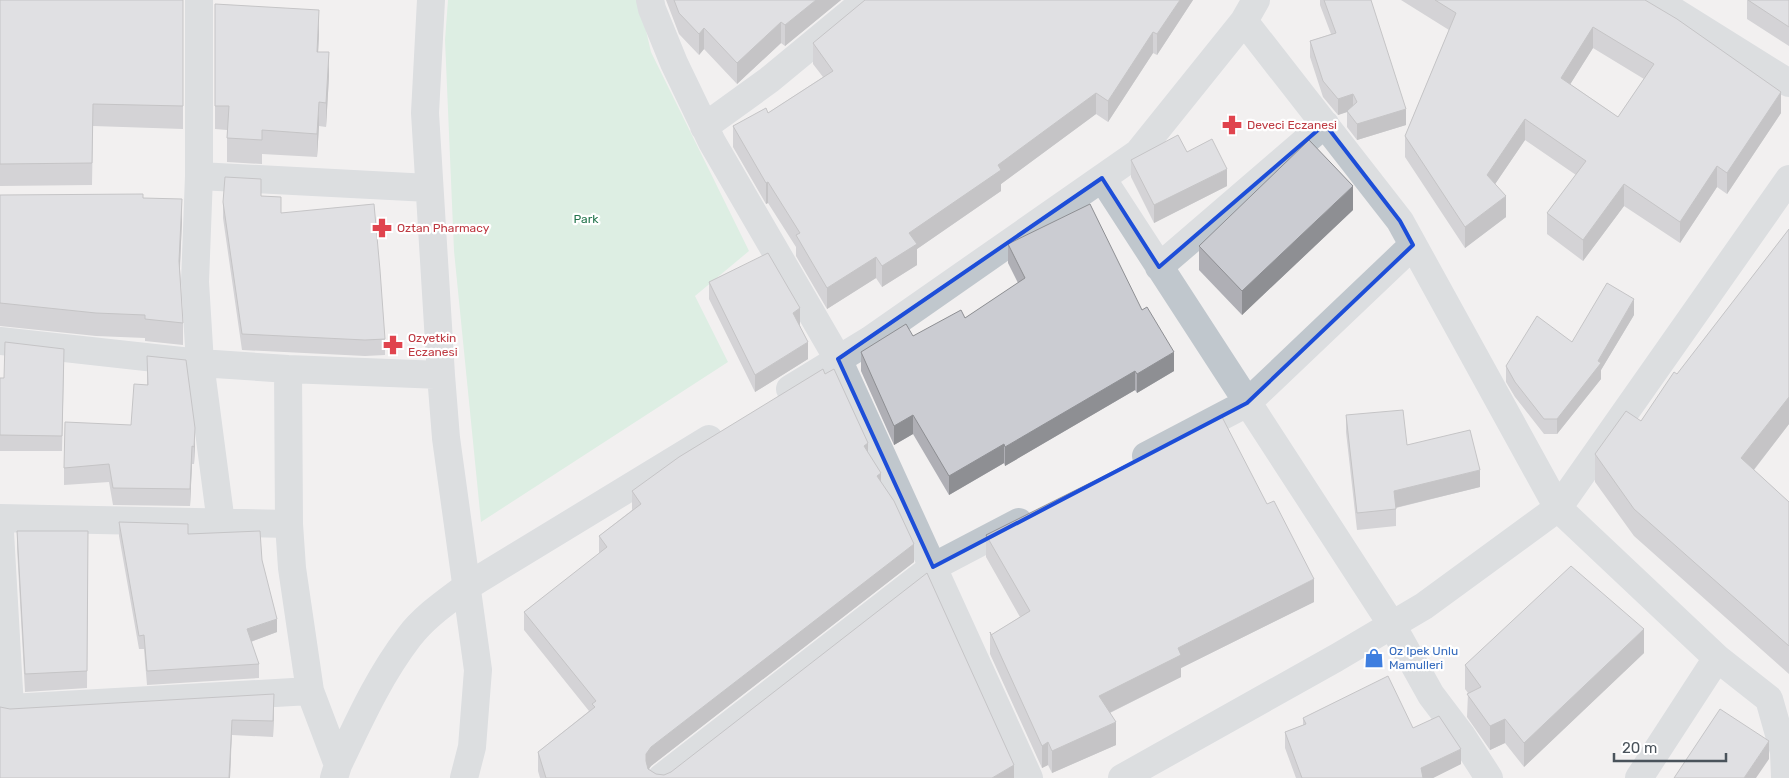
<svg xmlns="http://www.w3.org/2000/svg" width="1789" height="778" font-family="Rubik,sans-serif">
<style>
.green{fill:#c4ead3}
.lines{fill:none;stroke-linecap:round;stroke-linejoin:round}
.minor{stroke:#c0c7cd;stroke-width:28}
.wall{fill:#afafb5;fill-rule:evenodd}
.shaded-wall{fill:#8e8f93}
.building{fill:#cbccd2;stroke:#8e8f93;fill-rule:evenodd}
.marked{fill:none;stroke:#1d4ed8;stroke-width:4;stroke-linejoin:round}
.labels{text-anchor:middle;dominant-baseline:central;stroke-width:4.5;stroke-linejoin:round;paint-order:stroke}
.health-label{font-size:12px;fill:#be3a42;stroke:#fff;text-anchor:start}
.park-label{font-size:12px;fill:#23744c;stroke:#fff}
.shop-label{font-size:12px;fill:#366cbe;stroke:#fff;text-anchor:start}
</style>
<rect width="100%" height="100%" fill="#f2f0f0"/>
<!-- green -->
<path class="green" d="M448 0H639L651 52 749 251 695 296 728 362 481 522 454 251 445 40Z"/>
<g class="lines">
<!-- minor -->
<path class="minor" d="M199 0V176L195 282 200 363 221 523
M431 0 425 113 441 375 446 438 478 670 472 747 464 778
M650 0 652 9 674 63 712 142 838 359 1029 778
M1656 0 1789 83
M1244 21 1400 221 1558 508 1717 658 1639 778
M704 127 769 80 866 0
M199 176 429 188
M1102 178 1392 625 1431 695 1462 736 1489 778
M1159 267 1325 124
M0 341 200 363 288 369 441 375
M288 369 289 524 292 568 310 691 338 765
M790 389 870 340 1138 153 1244 21 1256 0
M1146 456 1247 403 1413 245
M0 518 289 524
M0 532 10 708H0
M1717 658 1769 699 1784 752 1785 778
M10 708 310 691
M334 778 338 765C359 721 379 676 409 637 424 617 446 602 466 587L709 439
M661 778 933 567 1019 522
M1122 778 1336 658 1424 606 1558 508 1789 179"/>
</g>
<!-- wall -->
<path class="wall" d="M0 0H183V129L93 126 92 185 0 186Z
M666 0H841L785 46 781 43 737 84 704 49 699 55 679 34Z
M1193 0 1157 55 1153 53 1108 122 1096 114 1001 184V191L917 249V265L882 287 876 278 827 309 796 256V247L768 203 766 204 733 147V126L768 113 823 77 813 64V43Z
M1320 0H1371L1406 125 1357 140 1347 127V112L1338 115 1323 97 1310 57V41L1331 34 1320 5Z
M1401 0H1645L1781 113 1727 194 1717 187 1680 243 1624 206 1583 261 1547 234V213L1576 175 1525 140 1495 184 1506 217 1465 248 1405 157V136L1449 30ZM1593 48 1644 79 1618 117 1570 84Z
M1747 0H1789V46L1747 19Z
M215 4 319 34 318 52 329 76 326 127 319 126 317 157 262 154V164L227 162V130L215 129Z
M1187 152 1227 186 1154 223 1131 177V160Z
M0 195 143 198 182 221 180 269 183 323V345L145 341V338L96 336 0 326Z
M261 196 281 213 385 339V355L365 356 242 350 223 218V202Z
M1353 210 1242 315 1199 270V246Z
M1789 229V424L1754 470 1789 502V674L1634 536 1595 482V454L1641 421Z
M1008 244 1142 310 1174 371 1137 393 1135 390 1005 466 1004 463 949 495 913 434 894 445 861 371V352L913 336 965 318 1018 283 1008 263Z
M709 282 800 325 808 359 755 392 709 299Z
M1634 315 1601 370V379L1557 434H1544L1515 397 1506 382V366L1572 342Z
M147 356 195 445 194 464H192L190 506 113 505 109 482 64 485V468L131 425 147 385Z
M64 364 62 451H0V378H4Z
M1346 415 1407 445 1480 487 1396 508V526L1357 530 1346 432Z
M868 452 881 482 914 562 651 766 649 769 656 774 664 775 1014 778H540L538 771V752L589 711 524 630V612L599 554V536L632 510V491Z
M119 522 188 534 262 560 277 632 251 642 259 664V678L147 685 144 649H139L119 536Z
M17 531H88L87 688 25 692 17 548Z
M986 535 1314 602 1181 668V677L1110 713 1116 745 1052 773 1048 765 1042 768 990 654V632L991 635 1020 617 986 557Z
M1644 653 1524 767 1505 743 1490 750 1467 717 1468 693 1465 689V665Z
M10 709H274L273 737 232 735 230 778H0Z
M1303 718 1413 728 1461 764 1433 778H1296L1285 748V732L1303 725Z"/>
<!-- shaded-wall -->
<path class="shaded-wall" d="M816 0H841L785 46V25Z
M1180 0H1193L1157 55V34Z
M319 10V34L317 75V52Z
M781 22V43L737 84V63Z
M1593 27V48L1561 99V78Z
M704 28V49L699 55V34Z
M1153 32V53L1108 122V101Z
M329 52V76L326 127V103Z
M1781 92V113L1727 194V173Z
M1096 93V114L1001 184V191L917 249V265L882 287V266L909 233 998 165Z
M1353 94V110L1338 115V99Z
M319 102V126L317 157V134Z
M1406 109V125L1357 140V124Z
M1525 119V140L1487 196V175Z
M1717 166V187L1680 243V222Z
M1227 169V186L1154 223V205Z
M768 182V203L766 204V183Z
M1624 184V206L1583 261V240Z
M1353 186V210L1242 315V291Z
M1506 196V217L1465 248V227Z
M182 199V221L179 283V261Z
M876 257V278L827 309V288Z
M1634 299V315L1601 370V379L1557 434V419L1598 361Z
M800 308V325L793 330V313Z
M808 342V359L755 392V375Z
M1174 352V371L1137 393V374Z
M1135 371V390L1005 466V447Z
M1789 397V424L1741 486V458Z
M913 415V434L894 445V426Z
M195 428V445L194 464V447Z
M868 443V462L864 446Z
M1004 444V463L949 495V476Z
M192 446V464L190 506V489Z
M1480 470V487L1394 508V491Z
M881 473V492L877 476Z
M914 544V562L651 766 646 773V754L651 747Z
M1314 579V602L1181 668V677L1099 718V696L1178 648Z
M277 619V632L247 643V629Z
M1644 629V653L1524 767V743Z
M274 694V709L273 737V721Z
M1505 719V743L1490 750V726Z
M232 720 230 778H229Z
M1116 722V745L1052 773V751Z
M1769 741V759L1756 778H1744Z
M1048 742V765L1042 768V746Z
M1461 749V764L1433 778H1421V768Z
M1014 765V778H992Z"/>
<!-- building -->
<path class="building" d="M0 0H183V106L93 104 92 163 0 164Z
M674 0H816L785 25 781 22 737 63 704 28 699 34 679 13Z
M865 0H1180L1157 34 1153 32 1108 101 1096 93 998 165 1001 170 909 233 917 244 882 266 876 257 827 288 796 235 800 233 768 182 766 183 733 126 766 108 768 113 833 71 813 43Z
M1324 0H1371L1406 109 1357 124 1347 111 1357 102 1353 94 1338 99 1323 81 1310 41 1336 33Z
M1435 0H1645L1677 19 1781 92 1727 173 1717 166 1680 222 1624 184 1583 240 1547 213 1586 161 1525 119 1487 175 1506 196 1465 227 1405 136 1456 13ZM1593 27 1654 64 1618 117 1561 78Z
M1748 0H1789V27Z
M215 4 319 10 317 52H329L326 103 319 102 317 134 262 130V140L227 138 229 106H215Z
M1178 135 1187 152 1212 139 1227 169 1154 205 1131 160Z
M1309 140 1353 186 1242 291 1199 246Z
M225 177 261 179V196L281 197V213L374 204 380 270 385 339 365 340 242 334 223 202Z
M143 194V198L182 199 179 261 183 323 145 319V315L96 313 0 303V195Z
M1090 204 1142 310 1147 307 1174 352 1137 374 1135 371 1005 447 1004 444 949 476 913 415 894 426 861 352 906 324 913 336 961 310 965 318 1025 278 1008 244Z
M1789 229V397L1741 458 1789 502V646L1634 509 1595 454 1626 411 1641 421 1674 372 1677 374Z
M768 253 800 308 793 313 808 342 755 375 709 282Z
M1607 283 1634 299 1598 361 1601 363 1557 419H1544L1515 382 1506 366 1537 316 1572 342Z
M5 342 64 349 62 436 0 435V378H4Z
M147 356 186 360 195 428 194 447 192 446 190 489 113 488 109 464 64 468 65 422 131 425 134 384 148 385Z
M823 369 825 374 834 369 868 443 864 446 881 473 877 476 894 501 914 544 651 747 646 754V761L648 769 656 774 664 775 671 772 927 573 1014 765 992 778H546L538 752 595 707 592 704 596 701 524 612 607 547 599 536 641 504 632 491 679 457Z
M1403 410 1407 445 1470 430 1480 470 1394 491 1396 509 1357 513 1346 415Z
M1222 417 1267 504 1274 501 1314 579 1178 648 1181 655 1099 696 1116 722 1052 751 1048 742 1042 746 990 632 991 635 1030 611 986 535Z
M119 522 188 524V534L260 531 262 560 277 619 247 629 259 664 147 671 144 635 139 636Z
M17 531H88L87 671 25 674Z
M1571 566 1644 629 1524 743 1505 719 1490 726 1467 694 1481 687 1465 665Z
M1388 676 1413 728 1439 716 1461 749 1421 768 1423 778H1302L1285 732 1306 724 1303 718Z
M274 694 273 721 232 720 229 778H0V707L10 709Z
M1720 709 1769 741 1744 778H1674Z"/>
<!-- marked area -->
<path d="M0 0H1789V778H0ZM1325 124 1400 221 1413 245 1247 403 933 567 838 359 1102 178 1159 267Z" fill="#f2f0f0" fill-opacity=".55" fill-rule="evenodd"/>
<path class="marked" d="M1325 124 1400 221 1413 245 1247 403 933 567 838 359 1102 178 1159 267Z"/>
<!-- icons -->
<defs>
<symbol id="pharmacy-bare" viewBox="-9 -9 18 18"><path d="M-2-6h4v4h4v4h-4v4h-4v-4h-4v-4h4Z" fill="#e0444e" stroke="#fff" stroke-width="2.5" paint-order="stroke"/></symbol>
<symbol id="shop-bare" viewBox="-9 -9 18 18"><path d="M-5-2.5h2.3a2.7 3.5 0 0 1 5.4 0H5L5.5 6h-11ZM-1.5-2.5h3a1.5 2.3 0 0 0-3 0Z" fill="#3f7fe0" stroke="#fff" stroke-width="2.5" paint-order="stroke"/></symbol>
</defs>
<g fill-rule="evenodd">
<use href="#pharmacy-bare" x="1218" y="111" width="28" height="28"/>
<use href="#pharmacy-bare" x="368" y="214" width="28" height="28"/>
<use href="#pharmacy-bare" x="379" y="331" width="28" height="28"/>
<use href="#shop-bare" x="1360" y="644" width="28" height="28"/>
</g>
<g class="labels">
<!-- health labels -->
<g class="health-label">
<text x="1247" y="125">Deveci Eczanesi</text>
<text x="397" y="228">Oztan Pharmacy</text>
<text x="408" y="338">Ozyetkin<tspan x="408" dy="14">Eczanesi</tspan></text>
</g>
<!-- park labels -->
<g class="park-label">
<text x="586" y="219">Park</text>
</g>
<!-- shop labels -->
<g class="shop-label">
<text x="1389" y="651">Oz Ipek Unlu<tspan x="1389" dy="14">Mamulleri</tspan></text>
</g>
</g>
<!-- scale -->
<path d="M1614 753v8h112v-8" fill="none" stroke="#4a535b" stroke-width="2.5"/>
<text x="1622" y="753" font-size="15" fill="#4a535b" stroke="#ffffff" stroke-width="4" paint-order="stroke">20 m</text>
</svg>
